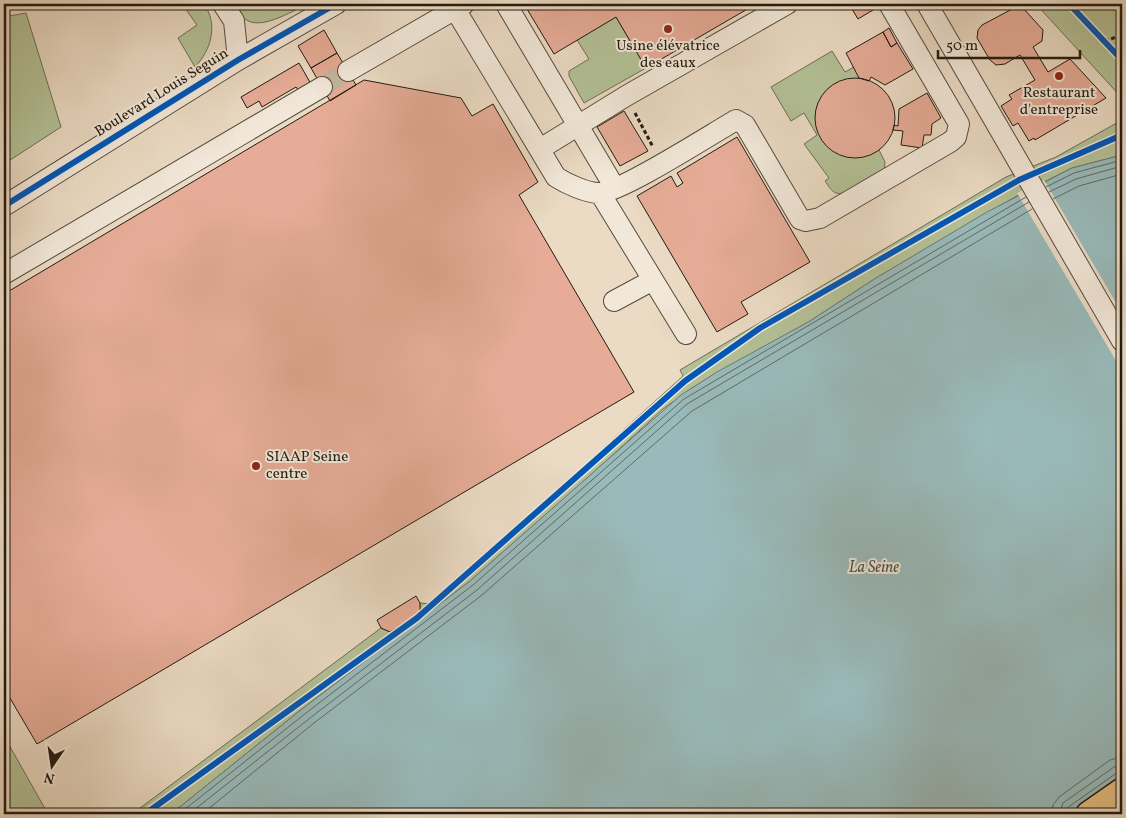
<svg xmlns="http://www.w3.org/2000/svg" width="1126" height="818" font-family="Vollkorn,serif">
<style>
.green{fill:#b4c197;stroke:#6c6e54}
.water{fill:#99baba;stroke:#6a7a76}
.pier{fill:#ebdbc4}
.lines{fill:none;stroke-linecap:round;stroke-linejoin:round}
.shore{stroke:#5e6a66;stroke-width:1}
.building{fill:#e6ac97;stroke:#231b11}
.minor-tunnel{stroke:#c3b5a0;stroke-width:20;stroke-dasharray:20 10;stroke-linecap:butt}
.minor-casing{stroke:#554b3e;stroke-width:22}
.major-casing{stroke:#231b11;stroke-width:28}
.path{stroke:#231b11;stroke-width:3;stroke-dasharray:4 2.5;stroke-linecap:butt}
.minor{stroke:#f2e8d9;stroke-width:20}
.major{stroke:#e6be82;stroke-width:25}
.cycleway-casing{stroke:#f2e8d9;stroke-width:9}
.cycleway{stroke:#0057b8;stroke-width:6}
.poi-dot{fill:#8f2418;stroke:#f2e8d9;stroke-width:2}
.labels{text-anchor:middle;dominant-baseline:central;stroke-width:4;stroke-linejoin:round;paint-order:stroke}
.poi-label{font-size:15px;fill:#231b11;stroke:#f2e8d9}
.street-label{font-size:15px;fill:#231b11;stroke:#f2e8d9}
.water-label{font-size:16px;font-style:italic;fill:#4c534c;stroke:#f2e8d9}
</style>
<rect width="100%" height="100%" fill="#ebdbc4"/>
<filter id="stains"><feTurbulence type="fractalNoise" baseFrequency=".004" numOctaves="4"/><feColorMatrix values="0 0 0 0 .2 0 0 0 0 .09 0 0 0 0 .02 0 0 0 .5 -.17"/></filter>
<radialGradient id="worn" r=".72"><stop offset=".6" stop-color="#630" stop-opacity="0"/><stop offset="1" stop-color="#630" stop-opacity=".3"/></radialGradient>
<!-- green -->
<path class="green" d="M182 4H204C218 24 212 49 195 67L178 38 197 25Z
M232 4H307C291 12 260 31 245 19 240 16 236 9 232 4Z
M1036 4H1122V98Z
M26 13 61 127 4 164V17Z
M616 17 646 68 584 103 569 76V71L589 59 577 40Z
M832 51 845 72 854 67 860 77C852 82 838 80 829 88 793 122 836 176 879 150L885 162 884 172C874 178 847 197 836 193 831 191 828 185 825 181L829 178 804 144 817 135 804 113 791 121 771 87Z
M1122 120V155L1072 168 1022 193 876 278 810 321 695 386 663 409 582 483 470 581 302 709 171 814H132L381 628 390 632 420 613V603L431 604 683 376 680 370 1006 177 1056 157Z
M4 736 48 814H4Z"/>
<!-- water -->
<path class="water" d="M1122 155V775L1067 814H171L302 709 470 581 681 395 717 372 810 321 876 278 987 212 1072 168Z"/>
<!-- pier -->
<path class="pier" d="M1044 180 1122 313V371L1017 193Z"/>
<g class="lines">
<!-- shore -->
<path class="shore" d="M1046 187 1074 173 1122 160
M1049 192 1076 179 1122 166
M1053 199 1079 186 1122 174
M179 814 306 713 473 585 684 399 1026 197
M189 814 310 718 477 590 687 404 1029 202
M202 814 314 723 482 595 692 411 1032 209
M1051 814 1053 805 1059 797 1110 760 1122 757
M1059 814 1063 803 1114 767 1122 765
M1065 814 1067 808 1118 772 1122 771"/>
</g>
<!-- building -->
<path class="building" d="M524 4H756L646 68 616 17 554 54Z
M849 4H876L878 7 858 19Z
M1016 7 1023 8 1043 30 1042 41 1033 47 1048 72 1070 59 1106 98 1035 140 1034 138 1029 141 1018 123 1013 126 1001 106 1012 99 1009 95 1035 80 1020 55 1005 64 996 65 990 60 977 38 978 30 982 25Z
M889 28 897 43 891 47 883 32Z
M324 30 337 53 311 68 298 46Z
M883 32 891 47 897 43 913 69 885 85 871 77 869 81 859 78 846 53Z
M337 53 356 85 330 101 311 68Z
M299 63 311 84 299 91 296 87 262 107 259 101 247 108 241 97Z
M815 118a40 40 0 1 1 80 0a40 40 0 1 1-80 0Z
M364 80 461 98 472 116 493 104 538 182 519 195 634 392 37 744 4 688V294Z
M927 93 941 118 932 124 931 135H924L922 148 901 145 903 131 893 130 894 125 898 126 899 109Z
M624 111 648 151 620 166 597 127Z
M737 137 810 262 741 302 748 314 717 332 637 196 671 176 677 187 683 183 677 173Z
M416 596 420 603V613L390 632 381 628 377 620Z"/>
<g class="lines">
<!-- minor-tunnel -->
<path class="minor-tunnel" d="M322 87 348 71"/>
<defs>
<path id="minor" d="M223 4 234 21 238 60
M452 4 556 177C567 184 587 193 599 193 620 193 713 133 736 120L745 125 800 219 806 221 820 218 950 142 956 137 959 124 889 4
M506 4 615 188
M927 4 1122 341
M348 71 464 4
M540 149 626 96 787 4
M600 193 686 334
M4 206 238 60 336 4
M4 274 322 87
M614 301 653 280"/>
<path id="major" d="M1089 814 1122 791"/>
</defs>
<!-- minor casing -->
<use href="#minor" class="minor-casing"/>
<!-- major casing -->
<use href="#major" class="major-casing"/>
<!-- path -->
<path class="path" d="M1105 41 1122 35
M635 113 653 147"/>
<!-- minor -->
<use href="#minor" class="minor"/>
<!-- major -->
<use href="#major" class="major"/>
<defs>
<path id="cycleway" d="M1069 4 1122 60
M4 206 238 60 336 4
M145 814 417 618 685 381 760 328 1019 180 1122 135"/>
</defs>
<!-- cycleway casing -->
<use href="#cycleway" class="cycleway-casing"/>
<!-- cycleway -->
<use href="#cycleway" class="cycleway"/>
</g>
<!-- markers -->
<g class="poi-dot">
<circle cx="668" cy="29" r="5"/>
<circle cx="1059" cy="76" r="5"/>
<circle cx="256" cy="466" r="5"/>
</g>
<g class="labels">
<!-- poi labels -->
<g class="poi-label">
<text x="668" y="46">Usine élévatrice<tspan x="668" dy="17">des eaux</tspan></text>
<text x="1059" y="93">Restaurant<tspan x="1059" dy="17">d'entreprise</tspan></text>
<text x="266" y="457" text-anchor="start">SIAAP Seine<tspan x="266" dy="17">centre</tspan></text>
</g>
<!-- street labels -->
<g class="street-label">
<text transform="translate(162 93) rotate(-32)">Boulevard Louis Seguin</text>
</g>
<!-- water labels -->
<g class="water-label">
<text x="874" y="568">La Seine</text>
</g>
</g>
<!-- margin -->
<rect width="1126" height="818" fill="none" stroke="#ebdbc4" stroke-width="20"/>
<rect x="5" y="5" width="1116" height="808" fill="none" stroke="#231b11" stroke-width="2.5"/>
<rect x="10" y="10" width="1106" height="798" fill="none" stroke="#231b11"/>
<!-- north arrow -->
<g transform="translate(52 766) rotate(193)" stroke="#f2e8d9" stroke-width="4" paint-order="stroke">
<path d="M0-4L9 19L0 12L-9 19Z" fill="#231b11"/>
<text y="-8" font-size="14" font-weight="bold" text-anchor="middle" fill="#231b11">N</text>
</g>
<!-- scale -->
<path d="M938 50v8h142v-8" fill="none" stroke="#231b11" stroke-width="2.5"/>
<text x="946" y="50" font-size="15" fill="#231b11" stroke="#f2e8d9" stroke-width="4" paint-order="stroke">50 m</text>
<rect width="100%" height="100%" filter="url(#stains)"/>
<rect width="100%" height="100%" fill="url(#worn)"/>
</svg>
